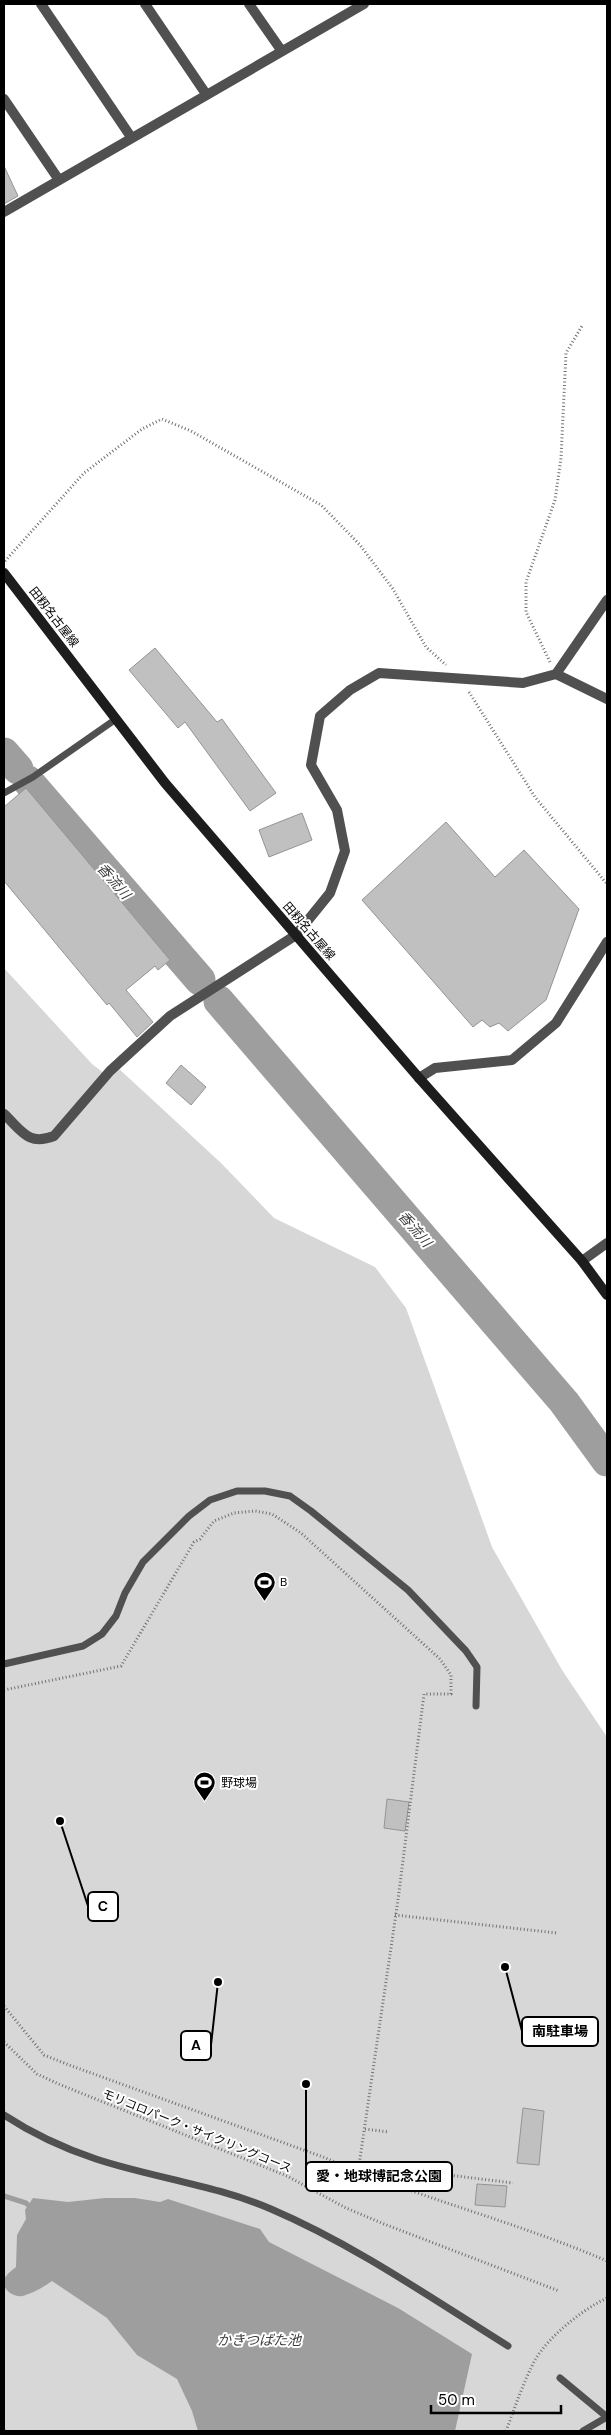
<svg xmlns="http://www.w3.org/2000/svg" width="611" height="2435" font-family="'DM Sans','Noto Sans JP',sans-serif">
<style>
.green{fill:#d7d7d7}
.water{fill:#9e9e9e}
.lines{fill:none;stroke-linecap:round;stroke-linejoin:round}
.stream{stroke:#9e9e9e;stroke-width:5}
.river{stroke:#9e9e9e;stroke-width:31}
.building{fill:#c0c0c0;stroke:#949494}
.path{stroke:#727272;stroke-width:3;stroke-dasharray:1 2.5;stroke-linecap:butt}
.service{stroke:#505050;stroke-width:7}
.minor{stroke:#505050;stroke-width:10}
.secondary{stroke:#1d1d1d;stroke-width:10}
.path-bridge{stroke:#727272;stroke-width:3;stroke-dasharray:1 2.5;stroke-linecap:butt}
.labels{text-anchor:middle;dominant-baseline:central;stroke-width:4;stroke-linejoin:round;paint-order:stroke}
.street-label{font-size:12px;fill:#000;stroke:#fff}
.poi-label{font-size:12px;fill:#000;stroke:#fff;text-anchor:start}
.water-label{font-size:14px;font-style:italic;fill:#3f3f3f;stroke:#fff}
.leader{fill:none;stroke:#000;stroke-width:2}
.callout-dot{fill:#000;stroke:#fff;stroke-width:2}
.callout{fill:#fff;stroke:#000;stroke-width:2}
.callout-label{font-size:14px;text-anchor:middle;font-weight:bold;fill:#000}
</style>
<rect width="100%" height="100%" fill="#fff"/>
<!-- green -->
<path class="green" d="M4 968 92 1064 109 1077 118 1068 221 1163 274 1218 375 1267 406 1308 492 1547 562 1670 607 1737V2431H4Z"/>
<!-- water -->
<path class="water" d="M33 2198 68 2202 105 2198H135L160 2202 168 2199 260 2229 269 2242 398 2308 472 2354 455 2431H198L192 2411 177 2379 137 2355 107 2318 52 2281C44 2287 33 2293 23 2296 14 2298 0 2289 5 2278 7 2274 12 2270 16 2267L17 2235 26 2219 25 2210Z"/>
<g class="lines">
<!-- stream -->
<path class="stream" d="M4 2196 26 2203 32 2209"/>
<!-- river -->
<path class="river" d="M4 753 18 769
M28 781 200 980
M219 1001 564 1402 607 1461"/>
</g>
<!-- building -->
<path class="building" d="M4 166 18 196 4 204Z
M155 648 217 722 222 719 276 793 250 811 185 722 178 728 129 670Z
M26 788 170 960 158 970 155 966 126 990 153 1022 137 1037 109 1003 107 1005 4 881V807Z
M302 813 312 840 269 857 259 830Z
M446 822 495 877 524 850 579 909 546 1000 508 1031 499 1023 490 1027 482 1020 473 1027 362 900Z
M181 1065 206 1087 191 1105 166 1083Z
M387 1799 409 1802 405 1831 384 1828Z
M523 2108 544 2111 539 2165 517 2163Z
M477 2184 507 2186 505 2207 475 2205Z"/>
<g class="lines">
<!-- path -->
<path class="path" d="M5 561 84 473 142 429 162 419 191 431 321 505 360 545 393 589 426 647 446 665
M550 662 526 612V582L555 500 561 458 566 353 582 326
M469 692 535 797 607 884
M4 1690 121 1666 194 1542 200 1539 214 1521 234 1513 255 1511 272 1514 301 1533 440 1659 451 1675V1694H424L398 1900 358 2172
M395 1915 557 1933
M4 2006 44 2055 69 2065 323 2157C416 2197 514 2221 607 2261
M4 2042 37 2074 61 2085 287 2176 346 2208 384 2224 559 2291
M365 2129 389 2132
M360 2164 513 2183
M4 2430 7 2431"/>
<!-- service -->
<path class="service" d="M4 793 33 777 116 719
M4 1664 83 1646 102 1634 116 1616 125 1593 143 1562 189 1516 210 1500 237 1491H265L290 1496 311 1511 408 1590 466 1651 477 1667 476 1706
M4 2115C33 2134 63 2148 96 2159 154 2178 215 2185 271 2209 355 2245 431 2298 508 2346
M560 2378 607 2417
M583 2431 607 2417"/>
<!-- minor -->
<path class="minor" d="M41 4 131 137
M145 4 206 94
M249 4 281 50
M4 99 59 180
M4 212 364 4
M556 674 607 600
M419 1078 435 1068 512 1060 556 1023 607 942
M4 1114C22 1131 28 1146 54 1136L110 1071 170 1016 296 935 330 893 345 851 337 810 311 765 320 716 350 690 379 673 523 683 556 674 607 699
M582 1261 607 1243"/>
<!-- secondary -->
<path class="secondary" d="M4 573 165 783 419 1078 582 1261 607 1295"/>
<!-- path-bridge -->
<path class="path-bridge" d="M506 2431C515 2407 523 2383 535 2360 549 2336 583 2309 607 2298"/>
</g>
<!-- icons -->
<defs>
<symbol id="stadium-pin" viewBox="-11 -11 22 30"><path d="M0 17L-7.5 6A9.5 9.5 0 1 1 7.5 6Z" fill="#000" stroke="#fff"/><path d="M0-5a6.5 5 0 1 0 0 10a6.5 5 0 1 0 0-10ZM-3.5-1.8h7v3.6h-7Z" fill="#fff"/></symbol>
</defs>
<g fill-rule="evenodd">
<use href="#stadium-pin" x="252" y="1570" width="25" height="34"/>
<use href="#stadium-pin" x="192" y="1770" width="25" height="34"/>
</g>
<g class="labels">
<!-- street labels -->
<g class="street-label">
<text transform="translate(54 617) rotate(52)">田籾名古屋線</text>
<text transform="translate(309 931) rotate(49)">田籾名古屋線</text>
<text transform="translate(197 2131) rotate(22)">モリコロパーク・サイクリングコース</text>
</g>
<!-- poi labels -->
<g class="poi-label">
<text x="280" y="1582">B</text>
<text x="221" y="1783">野球場</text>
</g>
<!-- water labels -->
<g class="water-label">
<text transform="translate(114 881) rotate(49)">香流川</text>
<text transform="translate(415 1229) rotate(49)">香流川</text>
<text x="259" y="2340">かきつばた池</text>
</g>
</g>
<!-- callouts -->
<path class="leader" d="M60 1821L88 1906M505 1967L522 2031M218 1982L211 2045M306 2084L306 2176"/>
<g class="callout-dot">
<circle cx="60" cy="1821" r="5"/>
<circle cx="505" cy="1967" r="5"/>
<circle cx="218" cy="1982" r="5"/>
<circle cx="306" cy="2084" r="5"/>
</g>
<g class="callout">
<rect x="88" y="1892" width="30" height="29" rx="5"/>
<rect x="522" y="2017" width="76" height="29" rx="5"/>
<rect x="181" y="2031" width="30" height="29" rx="5"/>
<rect x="306" y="2162" width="146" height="29" rx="5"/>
</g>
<g class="callout-label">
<text x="103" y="1911">C</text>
<text x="560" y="2036">南駐車場</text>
<text x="196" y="2050">A</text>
<text x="379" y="2181">愛・地球博記念公園</text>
</g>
<!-- border -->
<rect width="611" height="2435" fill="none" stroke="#000000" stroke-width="10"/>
<!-- scale -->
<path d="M431 2405v8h130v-8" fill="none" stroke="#000000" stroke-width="2.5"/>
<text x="438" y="2405" font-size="15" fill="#000000" stroke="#ffffff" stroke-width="4" paint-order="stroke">50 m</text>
</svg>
